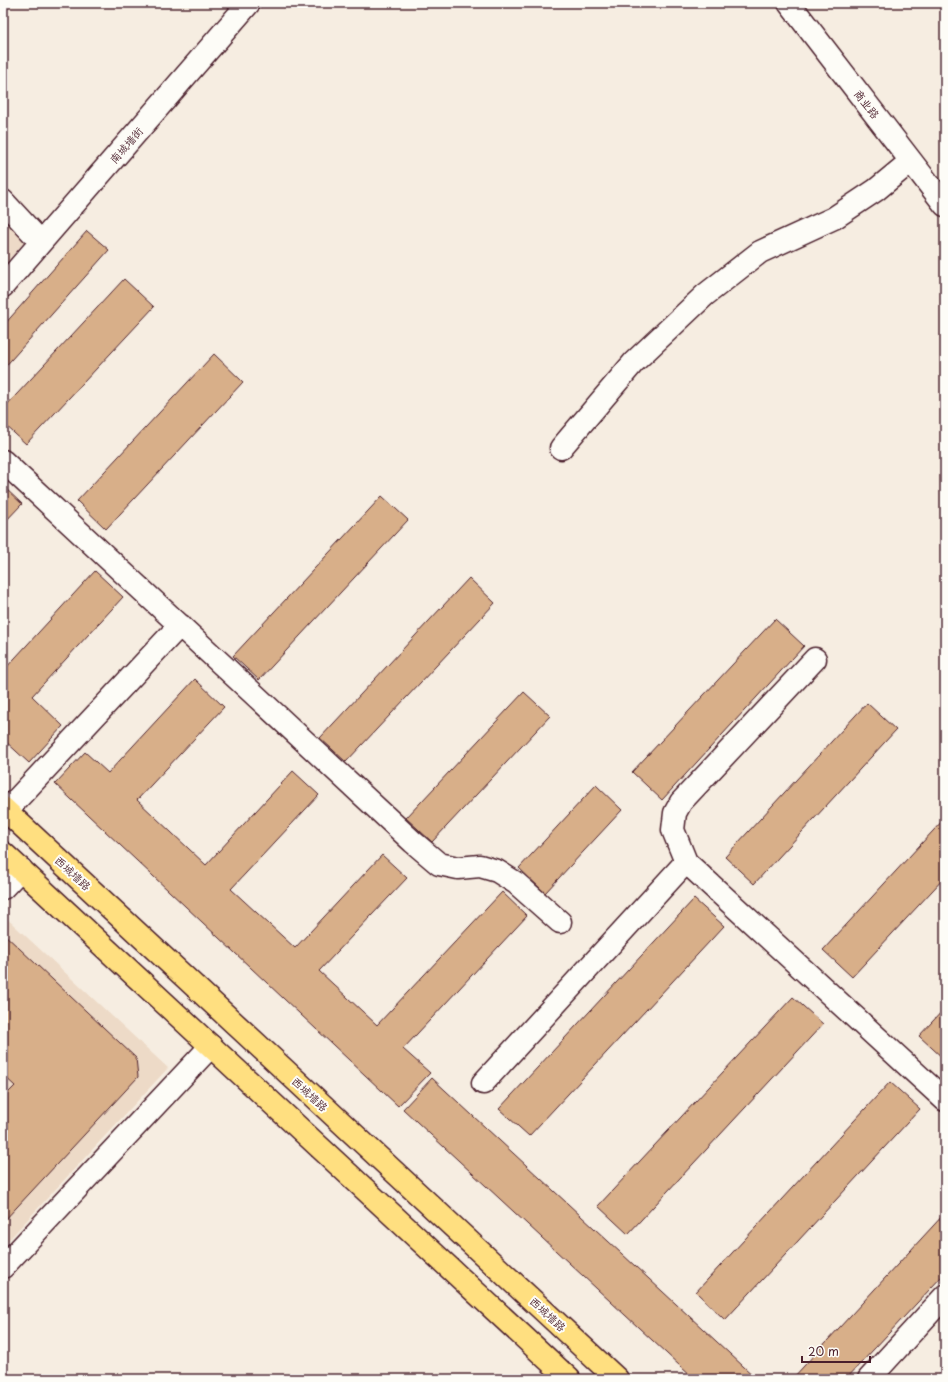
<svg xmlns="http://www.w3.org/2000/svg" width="948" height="1382" font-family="'Playpen Sans','LXGW WenKai TC',sans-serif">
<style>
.built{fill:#eddac7}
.building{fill:#d8af89;stroke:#4a1f2b}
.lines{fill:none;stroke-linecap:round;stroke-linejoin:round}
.minor-casing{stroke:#4a1f2b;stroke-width:25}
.major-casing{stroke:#4a1f2b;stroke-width:25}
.minor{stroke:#fdfcf7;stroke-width:22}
.major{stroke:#ffdf80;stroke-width:22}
.labels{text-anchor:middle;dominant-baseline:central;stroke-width:4;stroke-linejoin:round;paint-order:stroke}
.street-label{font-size:11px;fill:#4a1f2b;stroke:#fdfcf7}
</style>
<rect width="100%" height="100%" fill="#f6ede1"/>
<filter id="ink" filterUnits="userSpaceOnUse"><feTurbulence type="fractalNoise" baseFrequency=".025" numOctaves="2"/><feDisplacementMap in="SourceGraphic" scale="8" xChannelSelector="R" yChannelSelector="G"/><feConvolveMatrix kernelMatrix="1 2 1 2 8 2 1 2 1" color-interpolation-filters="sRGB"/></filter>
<g filter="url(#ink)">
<!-- built -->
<path class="built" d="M3 215 27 239 3 266Z
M3 915 168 1068 3 1246Z"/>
<!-- building -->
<path class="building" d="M87 231 109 250 3 369V326Z
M124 279 154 307 26 444 3 423V409Z
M214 354 243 382 106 529 77 501Z
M3 486 22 504 3 524Z
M382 496 408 520 259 680 233 656Z
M95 571 123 597 32 696 63 726 29 763 3 739V669L4 670Z
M469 578 495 603 346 762 320 738Z
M775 619 804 646 662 800 632 772Z
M195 679 224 707 137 800 206 865 293 771 319 795 231 889 295 948 382 855 407 878 319 971 377 1025 502 892 527 916 403 1049 430 1073 398 1106 55 784 85 752 108 773Z
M524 692 550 716 432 842 406 818Z
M867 703 896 730 754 884 725 857Z
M596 785 622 810 545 893 519 868Z
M945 818V877L852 977 823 950Z
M694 899 724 926 529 1136 499 1109Z
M3 933 136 1058 138 1077 3 1222V1098L15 1086 3 1075Z
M793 997 823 1024 628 1234 598 1206Z
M945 1008V1060L919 1036Z
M432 1078 757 1379H694L403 1109Z
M890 1082 920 1109 725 1320 696 1292Z
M945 1213V1273L846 1379H792Z"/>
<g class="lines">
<defs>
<path id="minor" d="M789 3 945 205
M3 201 41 242
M3 286 249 3
M561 448 634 362 705 295 760 252 834 218 876 190 911 161
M3 461 413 842 439 864 458 868 480 866 497 871 516 883 560 922
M6 811 180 625
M686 862 673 830 675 813 681 802 815 659
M3 888 21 869
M483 1083 686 862 945 1100
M3 1267 211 1046
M869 1379 945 1296"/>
<path id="major" d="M3 808 617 1379
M3 853 569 1379"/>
</defs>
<!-- minor casing -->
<use href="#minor" class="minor-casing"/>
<!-- major casing -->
<use href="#major" class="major-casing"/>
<!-- minor -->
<use href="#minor" class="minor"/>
<!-- major -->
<use href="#major" class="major"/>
</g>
</g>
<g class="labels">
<!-- street labels -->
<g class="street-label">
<text transform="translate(867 104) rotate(52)">商业路</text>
<text transform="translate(126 145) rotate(-49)">南城墙街</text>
<text transform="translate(73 873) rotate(43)">西城墙路</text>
<text transform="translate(310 1094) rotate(43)">西城墙路</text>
<text transform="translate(548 1314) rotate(43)">西城墙路</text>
</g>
</g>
<!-- margin -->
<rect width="948" height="1382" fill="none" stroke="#fdfcf7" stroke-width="16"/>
<rect x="8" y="8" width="932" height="1366" fill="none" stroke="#4a1f2b" stroke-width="1.5" filter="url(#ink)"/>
<!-- scale -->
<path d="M802 1356v6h68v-6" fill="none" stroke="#4a1f2b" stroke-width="2"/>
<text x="808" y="1356" font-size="12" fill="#4a1f2b" stroke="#fdfcf7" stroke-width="3" paint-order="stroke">20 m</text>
</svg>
